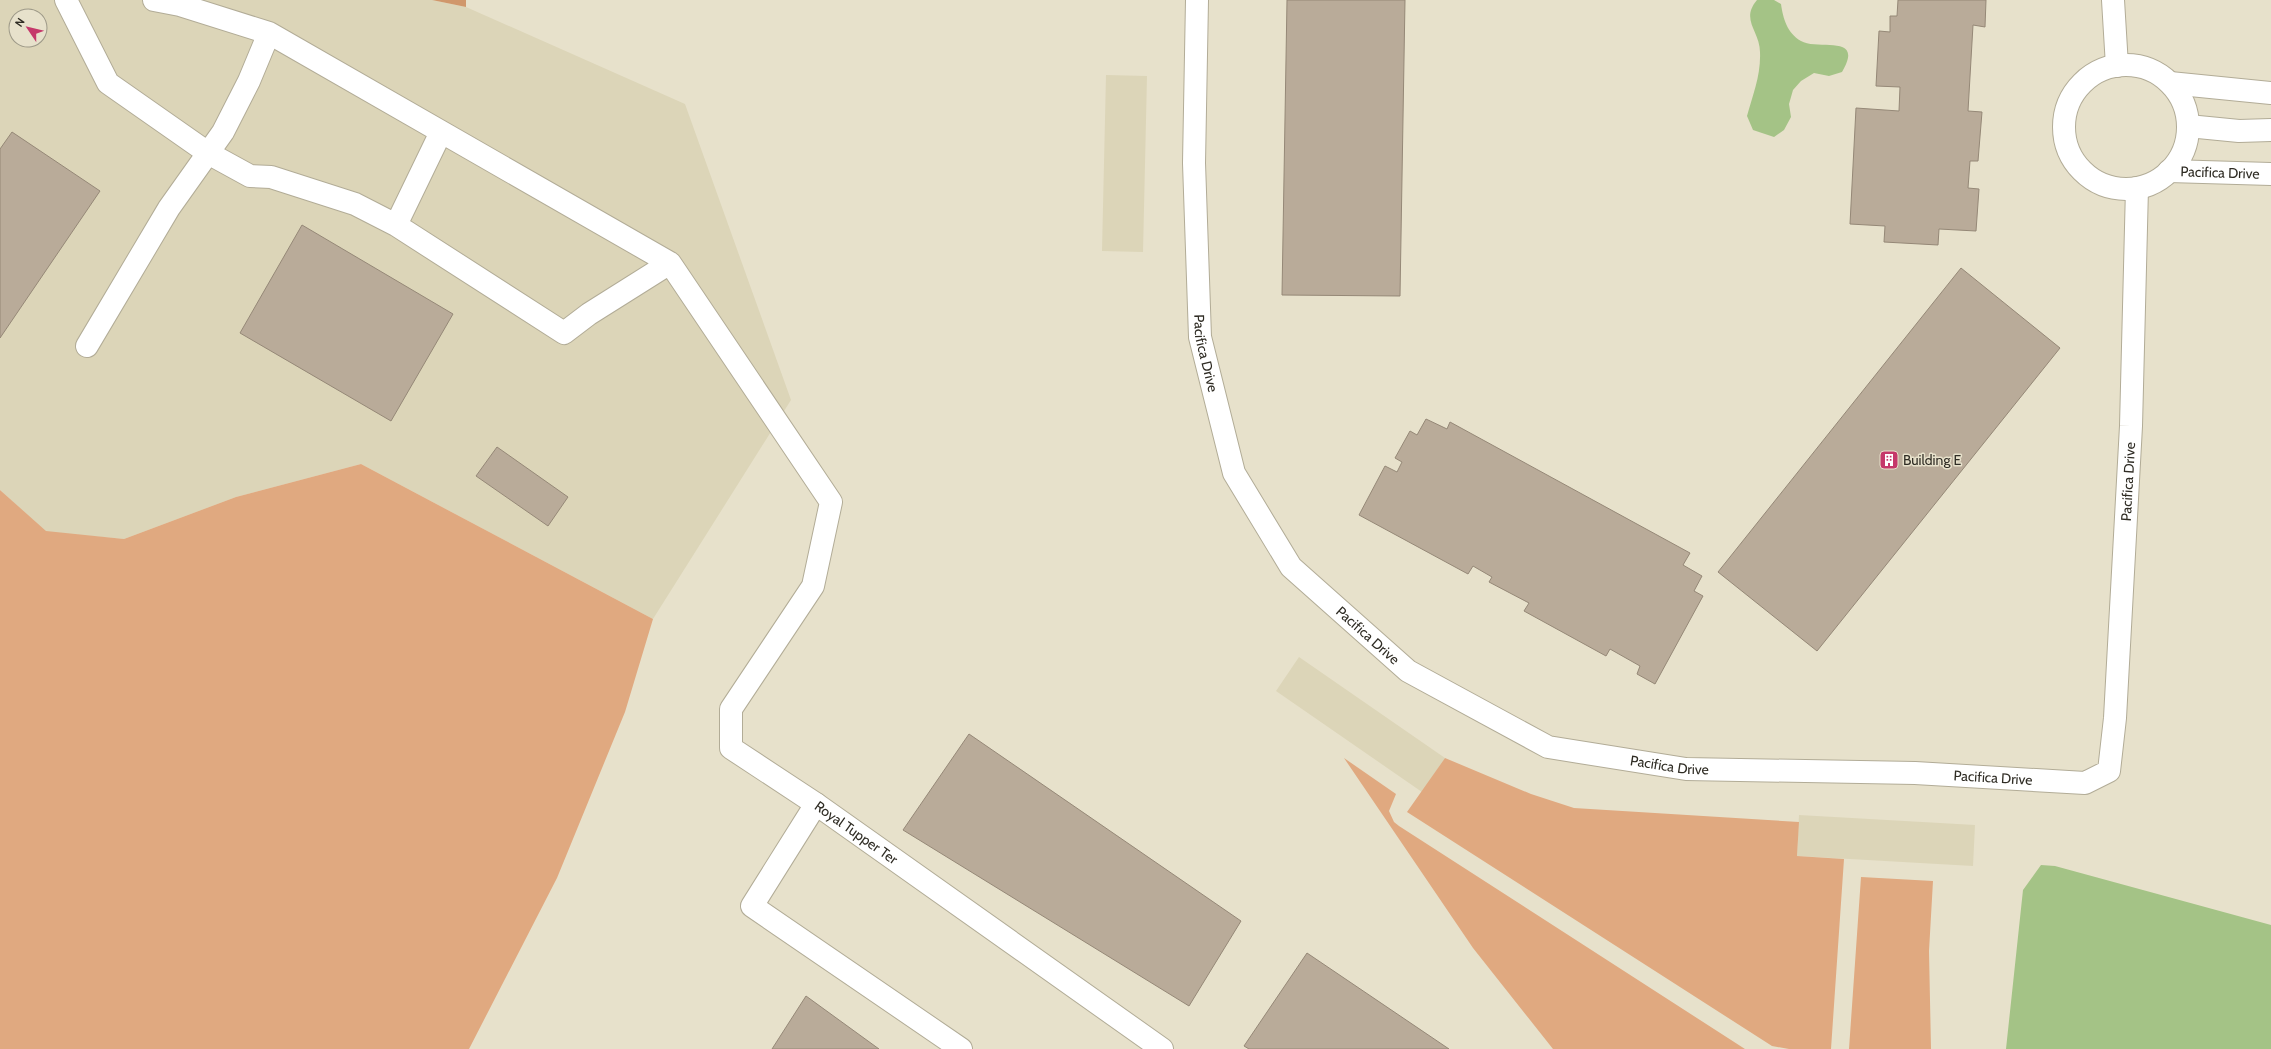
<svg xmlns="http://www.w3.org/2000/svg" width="2271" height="1049" font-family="Cabin,sans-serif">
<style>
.built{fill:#dcd5b8;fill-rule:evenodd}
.green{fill:#e0a980}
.forest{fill:#d0976b}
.water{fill:#a4c386}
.building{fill:#b9ab99;stroke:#958877}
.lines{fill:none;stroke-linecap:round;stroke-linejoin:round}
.lane-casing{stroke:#b2ac97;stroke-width:24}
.street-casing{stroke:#b2ac97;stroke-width:24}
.lane{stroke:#fff;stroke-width:22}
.street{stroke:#fff;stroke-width:22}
.labels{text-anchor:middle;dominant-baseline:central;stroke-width:3;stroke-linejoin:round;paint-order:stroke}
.street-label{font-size:14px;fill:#2f2c24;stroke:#e7e1cb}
.poi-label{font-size:14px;fill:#2f2c24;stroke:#e7e1cb;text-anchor:start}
</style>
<rect width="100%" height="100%" fill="#e7e1cb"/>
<!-- built -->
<path class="built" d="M0 0H432L466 7 685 104 791 400 653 619 361 464 236 497 124 539 46 532 0 490ZM16 16H40V40H16Z
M1106 75 1147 76 1143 252 1102 251Z
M1299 657 1445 758 1422 792 1276 691Z
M1799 815 1975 825 1973 866 1797 856Z"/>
<!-- green -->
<path class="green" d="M361 464 653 619 625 712 557 878 469 1049H0V490L46 531 124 539 236 497Z
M1344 758 1396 794 1389 811 1394 822 1399 826 1745 1049H1553L1473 948Z
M1445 758 1531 794 1574 808 1799 822 1797 856 1844 859 1831 1049H1789L1772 1046 1407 812Z
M1861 877 1933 881 1929 951 1931 1049H1849Z"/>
<!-- forest -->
<path class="forest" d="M432 0H466V7Z"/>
<!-- water -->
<path class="water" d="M1757 0H1774L1781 4C1783 18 1787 33 1801 41 1818 51 1865 33 1842 72L1829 76 1814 73 1801 81 1793 90 1789 104 1791 117 1784 130 1774 137 1753 130 1747 116C1753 94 1761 75 1760 52 1760 31 1740 20 1757 0Z
M2041 865 2055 866 2271 925V1049H2006L2023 890Z"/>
<!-- building -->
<path class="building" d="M1287 0H1405L1400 296 1282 295Z
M1898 0H1986L1985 27 1973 25 1968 111 1982 112 1978 161H1970L1968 188 1979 189 1976 231 1939 229 1938 245 1884 242 1885 226 1850 224 1856 108 1899 111 1900 87 1876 86 1879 31 1890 32V16H1897Z
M12 132 100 191 0 338V149Z
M302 225 453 314 391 421 240 333Z
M1961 268 2060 348 1817 651 1718 572Z
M1426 419 1447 429 1450 422 1690 553 1683 565 1702 576 1694 591 1703 596 1655 684 1637 674 1640 666 1610 649 1606 656 1524 611 1529 603 1489 582 1492 577 1473 566 1468 574 1359 515 1385 466 1397 472 1402 462 1395 458 1410 431 1417 435Z
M497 447 568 497 548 526 476 476Z
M969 734 1241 921 1189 1006 903 830Z
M1307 953 1449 1049H1249L1244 1046Z
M806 996 879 1049H772Z"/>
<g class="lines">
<defs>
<path id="lane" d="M66 0 108 83 208 153 250 176 271 177 355 204 396 225 441 132
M154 0 180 5 269 33 670 263 831 502 813 586 731 709V748L816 804
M396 225 564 333 589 314 670 263
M87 346 169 208 223 132 249 81 269 33"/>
<g id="street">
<path id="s1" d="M1197 0 1194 163 1200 337 1234 473 1291 567 1408 671 1548 747 1686 769 1915 773 2085 783 2109 771 2115 718 2131 426 2137 188"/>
<path d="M2113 0 2117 66"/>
<circle cx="2126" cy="127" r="62"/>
<path d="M2170 83 2271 93"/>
<path d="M2188 126 2239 131 2271 130"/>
<path id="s2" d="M2169 171 2271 174"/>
<path id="s3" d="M961 1049 752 906 816 804 1162 1049"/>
</g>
</defs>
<!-- lane casing -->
<use href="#lane" class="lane-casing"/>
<!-- street casing -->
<use href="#street" class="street-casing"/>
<!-- lane -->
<use href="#lane" class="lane"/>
<!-- street -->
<use href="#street" class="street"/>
</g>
<!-- icons -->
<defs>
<symbol id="building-square" viewBox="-11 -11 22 22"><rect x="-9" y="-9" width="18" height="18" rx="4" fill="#c5386a" stroke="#e7e1cb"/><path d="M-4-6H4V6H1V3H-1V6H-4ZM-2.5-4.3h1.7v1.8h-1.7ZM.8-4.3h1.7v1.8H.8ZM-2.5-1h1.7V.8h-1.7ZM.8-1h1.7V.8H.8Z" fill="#fff"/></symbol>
</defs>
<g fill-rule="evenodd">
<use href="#building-square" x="1878" y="449" width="22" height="22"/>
</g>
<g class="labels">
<!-- street labels -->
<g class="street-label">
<text stroke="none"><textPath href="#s2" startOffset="51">Pacifica Drive</textPath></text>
<text stroke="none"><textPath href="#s1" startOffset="354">Pacifica Drive</textPath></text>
<text stroke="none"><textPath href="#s1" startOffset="1759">Pacifica Drive</textPath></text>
<text stroke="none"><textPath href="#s1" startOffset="690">Pacifica Drive</textPath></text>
<text stroke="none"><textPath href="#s1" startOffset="1026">Pacifica Drive</textPath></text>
<text stroke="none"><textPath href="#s1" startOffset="1350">Pacifica Drive</textPath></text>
<text stroke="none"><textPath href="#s3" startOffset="423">Royal Tupper Ter</textPath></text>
</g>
<!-- poi labels -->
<g class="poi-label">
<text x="1903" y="460">Building E</text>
</g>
</g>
<!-- north arrow -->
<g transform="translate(28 28) rotate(305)"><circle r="19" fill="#e7e1cb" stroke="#9d9988"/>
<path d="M0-3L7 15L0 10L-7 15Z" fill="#c5386a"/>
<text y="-6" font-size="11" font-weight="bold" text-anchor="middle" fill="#2f2c24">N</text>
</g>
</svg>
